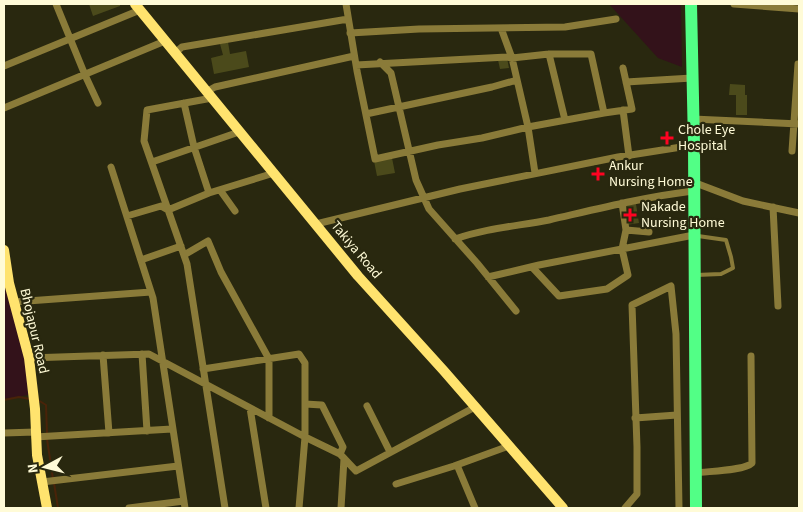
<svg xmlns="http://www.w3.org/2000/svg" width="803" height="512" font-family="'Source Sans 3',sans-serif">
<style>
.green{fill:#33121a}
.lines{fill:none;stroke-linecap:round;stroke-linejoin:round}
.stream{stroke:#492309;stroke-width:2}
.building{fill:#4b4a1b}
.lane{stroke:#8a7b39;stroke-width:4}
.street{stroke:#8a7b39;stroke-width:7}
.secondary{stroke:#ffe36e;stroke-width:10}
.highway{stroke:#52ff86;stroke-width:12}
.poi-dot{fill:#ff0322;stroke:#29280f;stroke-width:2}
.labels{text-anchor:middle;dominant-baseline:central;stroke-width:4.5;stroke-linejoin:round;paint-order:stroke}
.poi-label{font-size:14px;fill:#fffbd7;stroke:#29280f;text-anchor:start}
.street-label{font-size:14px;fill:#fffbd7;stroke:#29280f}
</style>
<rect width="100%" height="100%" fill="#29280f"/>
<!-- green -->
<path class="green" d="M609 4H681L682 67 658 58Z
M4 266 26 359 28 395 4 399Z"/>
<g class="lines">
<!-- stream -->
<path class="stream" d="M4 400 19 397 30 399
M38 400 46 405 47 434
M47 439 53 479
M54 483 58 508"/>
</g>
<!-- building -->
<path class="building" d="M89 4H120V6L93 16Z
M228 42 230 54 246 51 249 67 214 74 211 58 223 55 220 44Z
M507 58 509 68 500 69 498 60Z
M730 84 745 85V95H747V115H736V95H729Z
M392 158 395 173 377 176 374 161Z
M636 204 639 223 626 225 623 205Z"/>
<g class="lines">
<!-- lane -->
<path class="lane" d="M696 275 721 274 733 268 731 257 726 240 698 236"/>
<!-- street -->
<path class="street" d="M56 4 85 75 98 103
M346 4 357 71 375 159 438 145 482 138 528 127 604 113 591 54H549L512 58 528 127 535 173
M734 4 799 9
M350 33 419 29 565 27 616 19
M175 53 182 47 348 19
M549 54 565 120
M380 62 391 73 416 180 429 209 477 263 516 311
M356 65 507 57 512 58 501 28
M4 66 140 10
M626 82 692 78
M206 92 215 87 354 56
M212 98 147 110 144 141 187 264 225 508
M184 103 194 147 209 193 274 173
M4 108 165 41
M623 110 629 156
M604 113 632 109 623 68
M366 114 492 87 517 80
M693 119 799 124
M792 151 798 64
M152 162 239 132
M111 167 153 298 185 508
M693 182 743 201 799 213
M220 190 235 211
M622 203 626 230
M773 207 778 306
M127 216 161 206 168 210 209 193
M316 224 460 189 618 157 694 145
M455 239C486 228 518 226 549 220 597 209 644 197 693 191
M184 255 208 241 221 272 269 359V418
M141 260 181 246
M532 267 559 296 607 289 628 275 622 249 626 230 649 232
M488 277 539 265 694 235
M14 302 151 292
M142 354 147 431
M103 355 109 433
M29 358 149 354 305 437 340 454 356 471 475 407
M203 369 299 354 305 363V437L299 508
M305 404 322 405 343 447 340 454
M367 406 390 452
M250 408 266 508
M635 418 677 415
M4 433 35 432
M35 437 172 429
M457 465 475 508
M695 473C708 471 744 471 752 463L751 356
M42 482 178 466
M396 484 454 466 509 446
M129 508 184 501
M341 508 344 459
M625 508 637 494V447L632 305 671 286 676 334 679 508"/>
<!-- secondary -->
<path class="secondary" d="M135 4 358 276 444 371 563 508
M4 250 9 283 29 358 35 409 37 455 47 508"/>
<!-- highway -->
<path class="highway" d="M691 4 694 145 696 508"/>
</g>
<!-- markers -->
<g class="poi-dot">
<path d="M664.5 130.5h5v5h5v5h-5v5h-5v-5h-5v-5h5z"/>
<path d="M595.5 166.5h5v5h5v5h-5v5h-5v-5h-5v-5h5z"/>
<path d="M627.5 207.5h5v5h5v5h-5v5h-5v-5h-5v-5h5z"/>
</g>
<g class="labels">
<!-- poi labels -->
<g class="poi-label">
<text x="678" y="130">Chole Eye<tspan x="678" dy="16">Hospital</tspan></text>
<text x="609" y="166">Ankur<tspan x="609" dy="16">Nursing Home</tspan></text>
<text x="641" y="207">Nakade<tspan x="641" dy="16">Nursing Home</tspan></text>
</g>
<!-- street labels -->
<g class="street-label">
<text transform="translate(356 250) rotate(50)">Takiya Road</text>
<text transform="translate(34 331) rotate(77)">Bhojapur Road</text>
</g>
</g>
<!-- border -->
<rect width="803" height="512" fill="none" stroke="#fffbd7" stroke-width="10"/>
<!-- north arrow -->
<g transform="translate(45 467) rotate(263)" stroke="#29280f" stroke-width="4" paint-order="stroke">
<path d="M0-4L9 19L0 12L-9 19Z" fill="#fffbd7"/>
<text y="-8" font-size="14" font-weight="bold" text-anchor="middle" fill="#fffbd7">N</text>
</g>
</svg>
